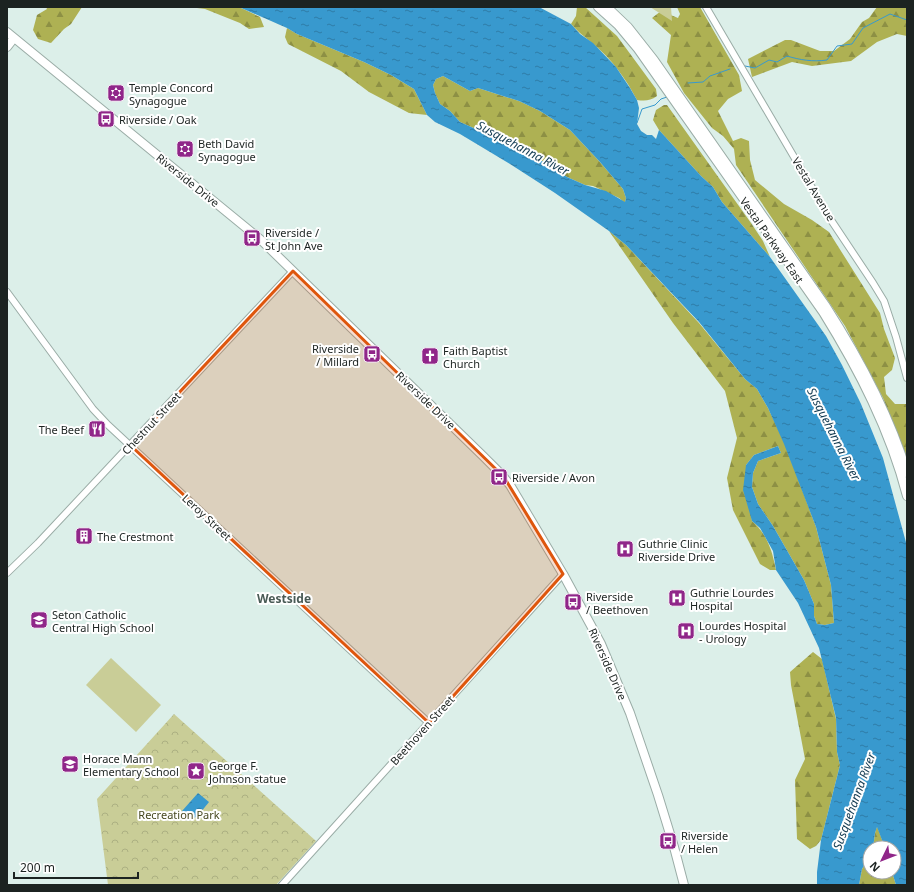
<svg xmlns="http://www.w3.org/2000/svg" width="914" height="892" font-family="'Noto Sans',sans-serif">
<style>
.green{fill:#c9cd97}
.forest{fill:url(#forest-firs)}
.park{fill:url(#park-crowns)}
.water{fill:url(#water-ripples);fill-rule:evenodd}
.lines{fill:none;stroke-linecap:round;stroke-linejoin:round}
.stream{stroke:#3899ce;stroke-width:1}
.minor-casing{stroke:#9aaca6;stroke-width:8}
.major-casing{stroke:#9aaca6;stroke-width:10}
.minor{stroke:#fff;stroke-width:6}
.major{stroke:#fff;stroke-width:8}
.marked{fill:#de560d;fill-opacity:0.2;stroke:#de560d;stroke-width:3;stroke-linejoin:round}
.labels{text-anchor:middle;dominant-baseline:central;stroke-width:4;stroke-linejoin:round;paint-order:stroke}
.poi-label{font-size:11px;fill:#1c2321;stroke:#fff;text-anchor:start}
.street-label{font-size:11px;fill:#1c2321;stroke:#fff}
.park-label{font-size:11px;fill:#474921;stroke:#fff}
.water-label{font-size:12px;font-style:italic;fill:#133b52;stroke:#fff}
.neighbourhood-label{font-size:12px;font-weight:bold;fill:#4a5b56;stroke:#fff}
</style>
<defs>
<pattern id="forest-firs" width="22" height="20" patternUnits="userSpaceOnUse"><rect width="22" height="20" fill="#aeb153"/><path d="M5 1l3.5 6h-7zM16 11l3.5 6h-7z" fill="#8d9044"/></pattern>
<pattern id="park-crowns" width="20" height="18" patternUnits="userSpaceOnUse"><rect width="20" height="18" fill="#c9cd97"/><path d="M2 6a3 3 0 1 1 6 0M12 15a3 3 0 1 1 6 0" fill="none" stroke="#acb082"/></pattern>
<pattern id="water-ripples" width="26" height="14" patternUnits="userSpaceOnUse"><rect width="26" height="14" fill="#3899ce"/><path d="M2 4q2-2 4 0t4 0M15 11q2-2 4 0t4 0" fill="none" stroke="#2e7ca7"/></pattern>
</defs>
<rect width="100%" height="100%" fill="#dcefe9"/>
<!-- green -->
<path class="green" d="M111 658 161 705 136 732 86 685Z"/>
<!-- forest -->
<path class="forest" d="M46 7H82L71 24 64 29 51 43 38 39 33 30 37 15 47 9Z
M189 7H239L260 17 264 27 249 29 240 23 205 9Z
M577 7H585L617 36 656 89 657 96C650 101 645 101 637 100 626 79 611 58 592 43 584 36 578 32 571 24L576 16Z
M677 7H700L739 75 742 91 728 99 718 111 733 141 741 138 749 141 750 160 755 180 784 204 812 220 829 232 880 313 884 329 895 358 892 370 884 377 886 394 895 404H906L907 407V461L883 398 845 326 736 165 734 149 723 136 712 128 684 93 667 62 671 35 652 18 661 11 678 18 680 14Z
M877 7H907V36L897 34 877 42 851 61 812 66 792 62 752 77 748 59 785 40H791L820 51H834L850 39 862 22 869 18Z
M287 28 297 34 364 62 391 75 414 89 427 115 409 113 369 92 341 71 288 44 285 37Z
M443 76 470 91 478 88 519 101 540 111 570 130 600 162 623 189 626 198 625 203 619 198 593 186 585 185 567 177 539 159 516 147 460 122 450 111 440 104 435 93 433 85 436 79Z
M664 105H667L751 223 763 241 770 257 722 202 713 187 701 176 659 130 653 120 656 110Z
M609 231 626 245 699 323 745 379 757 389 768 408 785 444 816 527 831 585 834 623 825 625 817 624 814 616V604L804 580 773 526 758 504 752 487 753 473 758 461 781 453 778 446 754 455 746 465 752 521C767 534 772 550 776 570H770L760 564 733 510 727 478 737 438 725 391 673 323Z
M813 652 822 659 836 719 837 752 840 765 821 840 816 846 810 849 797 839 795 780 805 759 791 685 790 672Z
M877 826 885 848H873L875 833Z
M870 856V872H892L896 885H859L862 869Z"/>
<!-- park -->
<path class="park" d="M650 7H671L672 21Z
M174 714 316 841 276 885H108L97 799Z"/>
<!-- water -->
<path class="water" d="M239 7H539L571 24 580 34 593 43 616 67 630 88 637 100 639 108 637 124 641 131 647 135H652L656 139 659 130 701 176 713 187 722 202 770 257 826 336 842 365 861 404 883 458 907 546V885H896L892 872H894V848H885L877 827 875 833 873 848H870V856L862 869 859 885H817V872L821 840 840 765 837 752 836 718 819 648 798 603 776 570 773 551 760 528 752 521 743 490 746 465 754 455 778 446 781 453 758 461 753 473 752 487 758 504 773 526 804 580 814 604V616L817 624 825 625 834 623 831 585 816 527 784 444 768 408 757 389 745 379 699 322 626 245 609 231 555 193 510 164 460 134 435 122 427 115 414 89 391 75 364 62 297 34 287 28ZM443 76 470 91 478 88 519 101 540 111 570 130 600 162 623 189 626 198 625 202 606 191 585 185 567 177 539 159 516 147 460 122 450 111 440 104 435 93 433 85 436 79Z
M198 793 209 802C203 809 192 827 183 818L182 811Z"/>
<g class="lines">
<!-- stream -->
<path class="stream" d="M745 66 755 68 769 60 777 62 787 56C800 60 813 62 827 60L837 46 852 44 863 28 890 14 907 20
M688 83 703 82 710 76 730 69
M637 123 642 109 655 105 661 99 667 97"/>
<defs>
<path id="minor" d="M706 7 831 220 873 283 884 301 896 337 907 378
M7 292 93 409 108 425 429 723
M7 573 38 543 293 271
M282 885 563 574"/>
<path id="major" d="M598 7 618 25 638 49 823 312C859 370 890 430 907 496
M607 7 628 27 654 60 825 305C859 358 889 413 907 473
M7 32 261 240 483 456 501 474 510 485 563 574 601 644 630 713 658 795 674 847 684 885
M7 47 14 38"/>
</defs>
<!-- minor casing -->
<use href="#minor" class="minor-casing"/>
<!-- major casing -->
<use href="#major" class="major-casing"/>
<!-- minor -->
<use href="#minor" class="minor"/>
<!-- major -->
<use href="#major" class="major"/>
</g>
<!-- marked area -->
<path class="marked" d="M293 271 504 477 563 574 429 723 130 445Z"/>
<!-- icons -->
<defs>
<symbol id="synagogue-square" viewBox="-11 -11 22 22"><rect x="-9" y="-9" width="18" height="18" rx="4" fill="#902689" stroke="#fff"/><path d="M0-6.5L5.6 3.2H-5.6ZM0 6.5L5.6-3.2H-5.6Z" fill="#fff"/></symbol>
<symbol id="bus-square" viewBox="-11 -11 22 22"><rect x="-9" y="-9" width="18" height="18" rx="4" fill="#902689" stroke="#fff"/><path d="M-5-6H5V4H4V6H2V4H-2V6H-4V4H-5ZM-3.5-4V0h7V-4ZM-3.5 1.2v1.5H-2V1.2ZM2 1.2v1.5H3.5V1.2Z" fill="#fff"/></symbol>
<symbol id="church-square" viewBox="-11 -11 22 22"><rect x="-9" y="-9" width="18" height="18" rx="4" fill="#902689" stroke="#fff"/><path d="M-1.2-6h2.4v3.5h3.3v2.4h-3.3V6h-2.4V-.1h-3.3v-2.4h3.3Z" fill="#fff"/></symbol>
<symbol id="restaurant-square" viewBox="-11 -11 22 22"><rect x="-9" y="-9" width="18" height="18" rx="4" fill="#902689" stroke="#fff"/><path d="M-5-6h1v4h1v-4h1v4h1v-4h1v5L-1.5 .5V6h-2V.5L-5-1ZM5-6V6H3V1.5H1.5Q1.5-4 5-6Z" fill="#fff"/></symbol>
<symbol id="building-square" viewBox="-11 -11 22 22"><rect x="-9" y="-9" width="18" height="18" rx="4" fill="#902689" stroke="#fff"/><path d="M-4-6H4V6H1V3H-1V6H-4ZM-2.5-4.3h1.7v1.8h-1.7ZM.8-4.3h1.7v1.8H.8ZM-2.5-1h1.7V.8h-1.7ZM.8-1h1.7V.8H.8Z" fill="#fff"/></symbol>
<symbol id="hospital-square" viewBox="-11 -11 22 22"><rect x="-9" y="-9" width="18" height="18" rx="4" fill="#902689" stroke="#fff"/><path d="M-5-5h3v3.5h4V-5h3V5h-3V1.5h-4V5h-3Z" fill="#fff"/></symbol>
<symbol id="school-square" viewBox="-11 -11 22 22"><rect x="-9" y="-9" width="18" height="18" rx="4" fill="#902689" stroke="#fff"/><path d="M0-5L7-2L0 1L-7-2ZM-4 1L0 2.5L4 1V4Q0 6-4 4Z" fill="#fff"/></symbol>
<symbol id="sight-square" viewBox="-11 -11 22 22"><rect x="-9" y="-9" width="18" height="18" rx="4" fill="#902689" stroke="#fff"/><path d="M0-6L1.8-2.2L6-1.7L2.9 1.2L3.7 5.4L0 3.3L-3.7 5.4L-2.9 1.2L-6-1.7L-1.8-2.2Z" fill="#fff"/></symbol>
</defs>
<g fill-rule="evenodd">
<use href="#synagogue-square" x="106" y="83" width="20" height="20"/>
<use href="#bus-square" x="96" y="109" width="20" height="20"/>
<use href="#synagogue-square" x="175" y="139" width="20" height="20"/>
<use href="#bus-square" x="242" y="228" width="20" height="20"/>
<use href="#bus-square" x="362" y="344" width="20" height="20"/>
<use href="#church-square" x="420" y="346" width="20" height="20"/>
<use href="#restaurant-square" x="87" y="419" width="20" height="20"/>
<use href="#bus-square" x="489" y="467" width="20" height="20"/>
<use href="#building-square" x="74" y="526" width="20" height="20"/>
<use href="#hospital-square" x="615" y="539" width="20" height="20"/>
<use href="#hospital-square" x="667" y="588" width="20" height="20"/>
<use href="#bus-square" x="563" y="592" width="20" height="20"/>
<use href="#school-square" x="29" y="610" width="20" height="20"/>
<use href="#hospital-square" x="676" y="621" width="20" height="20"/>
<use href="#school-square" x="60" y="754" width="20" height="20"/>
<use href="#sight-square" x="186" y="761" width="20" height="20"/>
<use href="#bus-square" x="658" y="831" width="20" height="20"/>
</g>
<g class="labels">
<!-- poi labels -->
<g class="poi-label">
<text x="129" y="87">Temple Concord<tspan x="129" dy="13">Synagogue</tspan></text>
<text x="119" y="119">Riverside / Oak</text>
<text x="198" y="143">Beth David<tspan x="198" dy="13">Synagogue</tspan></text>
<text x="265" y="232">Riverside /<tspan x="265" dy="13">St John Ave</tspan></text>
<text x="359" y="348" text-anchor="end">Riverside<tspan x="359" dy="13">/ Millard</tspan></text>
<text x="443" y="350">Faith Baptist<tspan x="443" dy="13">Church</tspan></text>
<text x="84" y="429" text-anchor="end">The Beef</text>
<text x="512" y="477">Riverside / Avon</text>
<text x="97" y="536">The Crestmont</text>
<text x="638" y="543">Guthrie Clinic<tspan x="638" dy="13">Riverside Drive</tspan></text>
<text x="690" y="592">Guthrie Lourdes<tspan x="690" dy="13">Hospital</tspan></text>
<text x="586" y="596">Riverside<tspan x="586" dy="13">/ Beethoven</tspan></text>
<text x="52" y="614">Seton Catholic<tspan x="52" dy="13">Central High School</tspan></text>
<text x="699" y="625">Lourdes Hospital<tspan x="699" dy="13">- Urology</tspan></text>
<text x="83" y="758">Horace Mann<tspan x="83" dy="13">Elementary School</tspan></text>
<text x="209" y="765">George F.<tspan x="209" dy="13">Johnson statue</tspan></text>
<text x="681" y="835">Riverside<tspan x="681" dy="13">/ Helen</tspan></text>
</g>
<!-- street labels -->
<g class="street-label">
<text transform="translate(188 180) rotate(39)">Riverside Drive</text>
<text transform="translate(814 189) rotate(59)">Vestal Avenue</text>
<text transform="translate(772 240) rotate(55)">Vestal Parkway East</text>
<text transform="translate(426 400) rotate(44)">Riverside Drive</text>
<text transform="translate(151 423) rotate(-47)">Chestnut Street</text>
<text transform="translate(207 517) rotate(43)">Leroy Street</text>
<text transform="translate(608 664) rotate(66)">Riverside Drive</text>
<text transform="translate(422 730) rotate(-48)">Beethoven Street</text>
</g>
<!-- park labels -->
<g class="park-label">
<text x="179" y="814">Recreation Park</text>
</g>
<!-- water labels -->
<g class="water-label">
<text transform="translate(523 148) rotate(28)">Susquehanna River</text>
<text transform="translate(834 434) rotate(63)">Susquehanna River</text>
<text transform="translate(854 801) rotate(-70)">Susquehanna River</text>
</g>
<!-- neighbourhood labels -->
<g class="neighbourhood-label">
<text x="284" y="598">Westside</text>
</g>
</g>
<!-- border -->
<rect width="914" height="892" fill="none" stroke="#1c2321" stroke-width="16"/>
<!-- north arrow -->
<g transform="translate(882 860) rotate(227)"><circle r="19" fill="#ffffff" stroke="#a4a7a6"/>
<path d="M0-3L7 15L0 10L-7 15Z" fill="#902689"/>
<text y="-6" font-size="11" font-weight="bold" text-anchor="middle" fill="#1c2321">N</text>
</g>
<!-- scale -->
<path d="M14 872v6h124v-6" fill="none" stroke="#1c2321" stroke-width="2"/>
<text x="20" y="872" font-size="12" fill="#1c2321" stroke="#ffffff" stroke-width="3" paint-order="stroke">200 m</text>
</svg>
